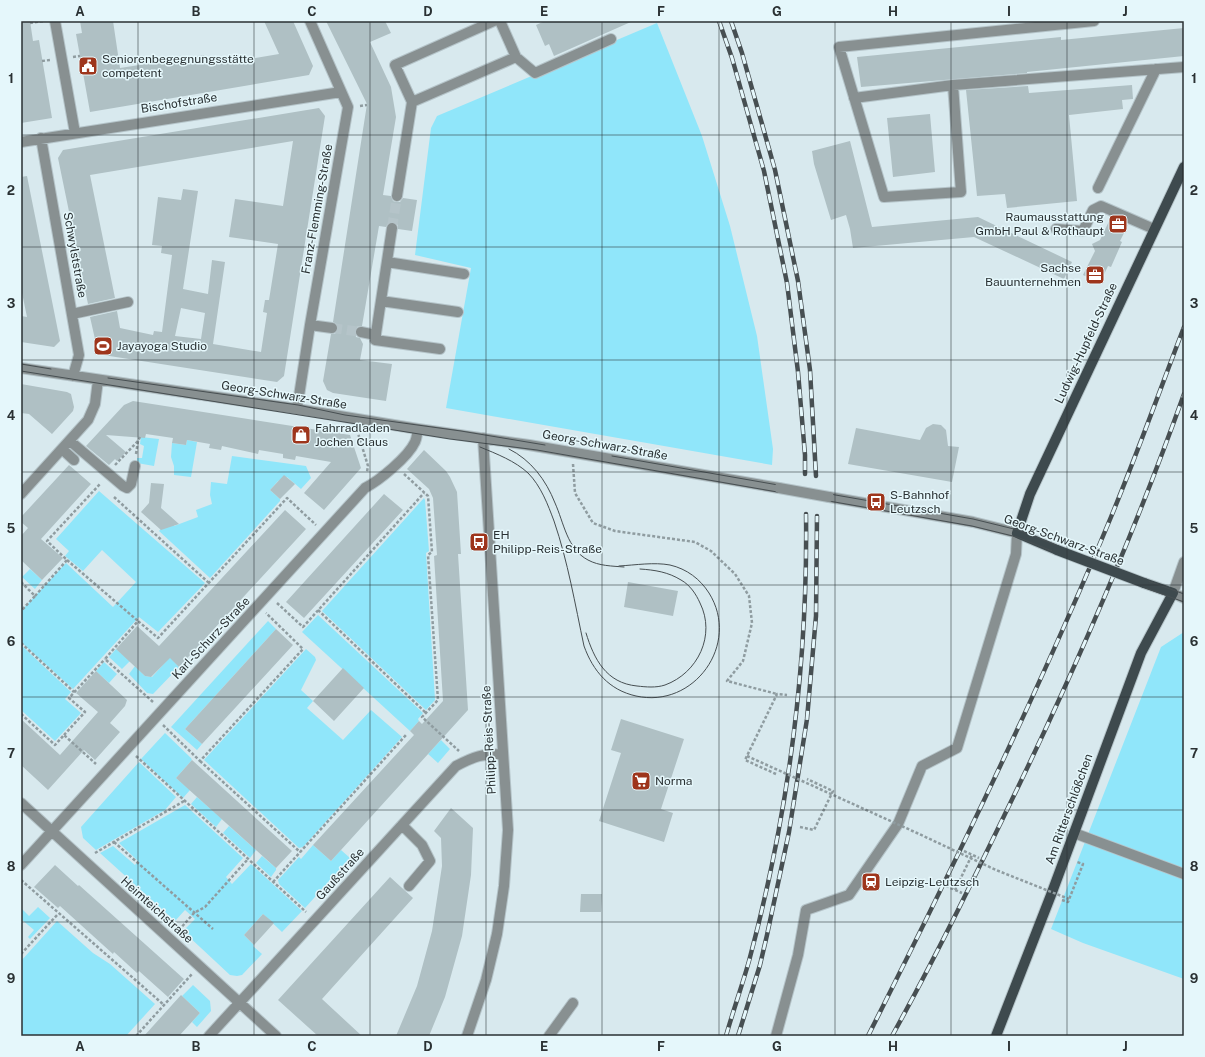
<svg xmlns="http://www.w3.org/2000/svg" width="1205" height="1057" font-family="'Public Sans',sans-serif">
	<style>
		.green { fill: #90e6fa }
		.building { fill: #afc0c4; fill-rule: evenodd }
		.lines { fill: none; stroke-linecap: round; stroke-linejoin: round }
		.minor-tunnel { stroke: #b5c4c9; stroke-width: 10; stroke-dasharray: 10 5; stroke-linecap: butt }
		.minor-casing { stroke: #b5c4c9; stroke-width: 12 }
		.major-casing { stroke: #b5c4c9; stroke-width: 12 }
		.path { stroke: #8f9ca0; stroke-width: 2.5; stroke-dasharray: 3 2; stroke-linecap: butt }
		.minor { stroke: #889091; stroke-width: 10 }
		.major { stroke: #3e4a4e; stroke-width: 10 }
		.tram { stroke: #474f52; stroke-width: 1 }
		.rail-casing { stroke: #474f52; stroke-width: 4.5 }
		.rail { stroke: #e5f7fb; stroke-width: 3; stroke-dasharray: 9; stroke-linecap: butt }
		.minor-bridge-casing { stroke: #b5c4c9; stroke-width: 12; stroke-linecap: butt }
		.major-bridge-casing { stroke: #b5c4c9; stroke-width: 12; stroke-linecap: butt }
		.path-bridge { stroke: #8f9ca0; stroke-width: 2.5; stroke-dasharray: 3 2; stroke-linecap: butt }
		.minor-bridge { stroke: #889091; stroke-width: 10 }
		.major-bridge { stroke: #3e4a4e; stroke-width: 10 }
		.grid { fill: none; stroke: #2a3133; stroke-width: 1; stroke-opacity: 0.55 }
		.labels { text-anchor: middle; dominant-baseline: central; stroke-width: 3; stroke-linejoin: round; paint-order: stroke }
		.poi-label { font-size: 12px; fill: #2a3133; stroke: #e5f7fb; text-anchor: start }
		.street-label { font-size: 12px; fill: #2a3133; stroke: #e5f7fb }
		.neatline { fill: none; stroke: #2a3133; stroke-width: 1.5 }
		.grid-label { font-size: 13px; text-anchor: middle; font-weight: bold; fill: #2a3133 }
	</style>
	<rect width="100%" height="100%" fill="#d8e9ee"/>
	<path class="green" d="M 657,23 L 702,136 L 730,226 L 757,336 L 773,449 L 772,465 L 446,408 L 471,268 L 415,255 L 431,128 L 437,116 Z
		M 141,437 L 159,439 L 154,466 L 137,463 L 137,458 L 142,458 L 144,446 L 140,444 Z
		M 187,440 L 197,442 L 191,477 L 174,475 L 174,466 L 171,457 L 172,443 L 186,445 Z
		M 232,456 L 306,466 L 311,478 L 301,489 L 287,477 L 278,481 L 270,490 L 280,499 L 280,501 L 210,578 L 159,531 L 171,517 L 174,526 L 198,517 L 196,510 L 212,504 L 210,495 L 211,482 L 227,484 Z
		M 99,491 L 205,583 L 158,632 L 139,617 L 73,689 L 21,642 L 21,611 L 66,563 L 113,607 L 136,582 L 102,550 L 83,571 L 65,556 L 69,551 L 56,539 Z
		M 424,498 L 425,500 L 429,551 L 426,553 L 435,700 L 426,710 L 322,611 Z
		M 30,569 L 42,580 L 35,589 L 22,577 Z
		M 318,615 L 423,713 L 418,719 L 419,721 L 410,731 L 302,632 Z
		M 268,621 L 276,629 L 185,729 L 202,744 L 197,750 L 171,727 Z
		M 1184,632 L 1184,979 L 1083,943 L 1051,929 L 1161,647 Z
		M 21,645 L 71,692 L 65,699 L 81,713 L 55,741 L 21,710 Z
		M 116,649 L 130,661 L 122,669 L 109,657 Z
		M 306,649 L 315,657 L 316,660 L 301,690 L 313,701 L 307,708 L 343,740 L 371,710 L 402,737 L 303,847 L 299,848 L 204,760 Z
		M 170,657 L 179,667 L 153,694 L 147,693 L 129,674 L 135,666 L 145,676 L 152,677 Z
		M 104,662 L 117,674 L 109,683 L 96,671 Z
		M 165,733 L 191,758 L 192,760 L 176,778 L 190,790 L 183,798 L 141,759 Z
		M 441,740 L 450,749 L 438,763 L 428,754 Z
		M 139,762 L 176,797 L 165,810 L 96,850 L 83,838 L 81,827 Z
		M 197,797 L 222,819 L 216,827 L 191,804 Z
		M 185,805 L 243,858 L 226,877 L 232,884 L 251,864 L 302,911 L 282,932 L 263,914 L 244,935 L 254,945 L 253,946 L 262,954 L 242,975 L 237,976 L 230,975 L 186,934 L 185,929 L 195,919 L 185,910 L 175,921 L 100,853 L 113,846 L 135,865 L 138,861 L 119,843 Z
		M 229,826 L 256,850 L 250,858 L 223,833 Z
		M 313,845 L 331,861 L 341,850 L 350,858 L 305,908 L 279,884 L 278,880 L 299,857 L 301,859 Z
		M 262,856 L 276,868 L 276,870 L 271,877 L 256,863 Z
		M 38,907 L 50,918 L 30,939 L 28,937 L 34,930 L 21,919 L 21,908 L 29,916 Z
		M 57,921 L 93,953 L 110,964 L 155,1004 L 126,1036 L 21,1036 L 21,961 Z
		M 193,985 L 210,1001 L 211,1011 L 197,1027 L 192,1022 L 200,1013 L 181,995 L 182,996 Z"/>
	<path class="building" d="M 21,21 L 30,21 L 33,41 L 39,40 L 52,118 L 21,123 Z
		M 80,21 L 113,21 L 120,68 L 204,55 L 205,60 L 224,57 L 225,63 L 279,54 L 264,21 L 293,21 L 313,66 L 309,75 L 90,112 L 76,34 L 82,33 Z
		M 326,21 L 385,21 L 391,33 L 370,42 L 391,87 L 396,117 L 383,195 L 391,196 L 393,201 L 396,202 L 400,202 L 403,198 L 417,200 L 412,231 L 398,229 L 398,225 L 393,222 L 389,222 L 386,227 L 379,226 L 362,326 L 356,327 L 355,331 L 356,337 L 360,338 L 363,344 L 360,360 L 392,364 L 386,401 L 333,393 L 327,390 L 323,381 L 331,334 L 335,334 L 338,329 L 338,325 L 333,322 L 367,104 Z
		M 545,21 L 633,21 L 554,56 L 549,44 L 545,46 L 536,25 Z
		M 1184,28 L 1184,56 L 1027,72 L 1027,73 L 861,87 L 857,57 L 1061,37 L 1061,40 Z
		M 1132,85 L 1133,99 L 1122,100 L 1123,109 L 1069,115 L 1077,201 L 1007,208 L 1005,194 L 977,196 L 966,90 L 1028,86 L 1029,93 Z
		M 319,108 L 325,116 L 284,376 L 277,382 L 103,355 L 97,348 L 90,317 L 117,311 L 120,328 L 153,335 L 154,331 L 162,332 L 172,255 L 161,253 L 162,246 L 152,245 L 158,197 L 181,200 L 183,189 L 198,191 L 183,289 L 208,294 L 212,260 L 225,262 L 213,344 L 261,352 L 267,313 L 263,312 L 265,300 L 269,300 L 278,244 L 229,237 L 235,199 L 283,206 L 293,141 L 90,175 L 115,298 L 88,304 L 58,158 L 63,150 ZM 181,308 L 205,313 L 201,339 L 175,336 Z
		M 930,114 L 935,172 L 893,177 L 887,118 Z
		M 850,141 L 872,227 L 978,217 L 1072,262 L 1064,279 L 974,237 L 853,248 L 850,229 L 846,215 L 831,220 L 814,164 L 812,151 Z
		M 27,176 L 60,341 L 54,347 L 21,342 L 21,316 L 27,317 L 21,288 L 21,177 Z
		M 1111,217 L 1128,225 L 1120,241 L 1122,242 L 1111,267 L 1108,266 L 1100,283 L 1083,275 L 1095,251 L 1092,244 L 1100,240 Z
		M 21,384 L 67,392 L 71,394 L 74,407 L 73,411 L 52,434 L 29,414 L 21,413 Z
		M 133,401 L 350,435 L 361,468 L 324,510 L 304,493 L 331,462 L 296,456 L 295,460 L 283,458 L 283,454 L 259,450 L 258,454 L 222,446 L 221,450 L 209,448 L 210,444 L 187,440 L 186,445 L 172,443 L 173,438 L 146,434 L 145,438 L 106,435 L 126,452 L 117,461 L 115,459 L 109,465 L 86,446 L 124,405 Z
		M 933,424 L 941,425 L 946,430 L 948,446 L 959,447 L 952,482 L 848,464 L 856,428 L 920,440 L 926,428 Z
		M 424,450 L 446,471 L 450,477 L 457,492 L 461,554 L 458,554 L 468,710 L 331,861 L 313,845 L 414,735 L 410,731 L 419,721 L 422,724 L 443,701 L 434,556 L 437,555 L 433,498 L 429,489 L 407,469 Z
		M 69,465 L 91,484 L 41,539 L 63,558 L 42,580 L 21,560 L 21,536 L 28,528 L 21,522 L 21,517 Z
		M 284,475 L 295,484 L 280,499 L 270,490 Z
		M 151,483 L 164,484 L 161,508 L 179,524 L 161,530 L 141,512 L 149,503 Z
		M 384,494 L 403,510 L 304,618 L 286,602 Z
		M 285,510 L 306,529 L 179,667 L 170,658 L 151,677 L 145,676 L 116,649 L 137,626 L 159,646 Z
		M 628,582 L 678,591 L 673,616 L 624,607 Z
		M 276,629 L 293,645 L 202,744 L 185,729 Z
		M 343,668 L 364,688 L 334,721 L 313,701 Z
		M 96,671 L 127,700 L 125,706 L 110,723 L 120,732 L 95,760 L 84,750 L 48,790 L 21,765 L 21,719 L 60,755 L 98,712 L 76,693 Z
		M 621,719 L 684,739 L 661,809 L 673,813 L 664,842 L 599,821 L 621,753 L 611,750 Z
		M 192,760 L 292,851 L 276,868 L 176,778 Z
		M 451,808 L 473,828 L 471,875 L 462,936 L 445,997 L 429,1036 L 396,1036 L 417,986 L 432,931 L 442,866 L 441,838 L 434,831 Z
		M 55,865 L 78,886 L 79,885 L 184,979 L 168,997 L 139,971 L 137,973 L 114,952 L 113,954 L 60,906 L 58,908 L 34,887 Z
		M 390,877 L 413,898 L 322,999 L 362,1036 L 318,1036 L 278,1000 Z
		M 581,894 L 602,894 L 601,912 L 580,912 Z
		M 263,914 L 274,923 L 254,945 L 244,935 Z
		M 181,995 L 200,1013 L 179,1036 L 144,1036 Z"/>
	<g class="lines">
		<path class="minor-tunnel" d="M 392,228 L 397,196
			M 332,328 L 361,332"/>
		<g class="minor-casing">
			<path id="minor" d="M 55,21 L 75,133
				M 500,21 L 516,57 L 535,73 L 611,39
				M 1094,21 L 839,47 L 884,197 L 961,192 L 953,85 L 1184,67
				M 854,98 L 953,85
				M 412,102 L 516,57
				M 41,138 L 79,355 L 73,376
				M 21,142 L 341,92
				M 1098,188 L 1156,69
				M 397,196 L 412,102 L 395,65 L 494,21
				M 392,228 L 375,340 L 440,349
				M 1056,229 L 1083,231 L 1093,210 L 1101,206 L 1154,229
				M 387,262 L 464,274
				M 381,301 L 458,312
				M 72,314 L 128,302
				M 310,325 L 332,328
				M 361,332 L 376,335
				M 21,368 L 297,409 L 418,429 L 529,445 L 779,488
				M 297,409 L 310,325 L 348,107 L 310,21
				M 70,441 L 123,486 L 127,488 L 131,484 L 135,466
				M 62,449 L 74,460
				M 21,494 L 88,420 L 95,404 L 98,380
				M 1184,562 L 1173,593 L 1184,598
				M 21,803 L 276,1036
				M 402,825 L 422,845 L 430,861 L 409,886
				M 1074,833 L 1184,874
				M 21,865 L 365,488 C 380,480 408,457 415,442 C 417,438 417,433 418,429
				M 209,1036 L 456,766 C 475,756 482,754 503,754
				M 467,1036 L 486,980 L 497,934 L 504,886 L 508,830 L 483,438
				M 549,1036 L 573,1003
				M 776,1036 L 798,955 L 806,910 L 849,895 L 898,824 L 922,766 L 957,748 L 1016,554 L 1017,533 L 973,522 L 829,497"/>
		</g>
		<g class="major-casing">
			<path id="major" d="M 1057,550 L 1017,533 L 1030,494 L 1184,167
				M 996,1036 L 1051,895 L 1141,653 L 1173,593 L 1144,583"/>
		</g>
		<path class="path" d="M 30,23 L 44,21
			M 73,57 L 80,56
			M 42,61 L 50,60
			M 360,106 L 367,105
			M 357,430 L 368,466 L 367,472
			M 136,454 L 138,441
			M 573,464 L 575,493 L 593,523 L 615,531 L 695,542 L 711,551 L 735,574 L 749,596 L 752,623 L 743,661 L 727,681 L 777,694
			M 115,465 L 138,441 L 140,437
			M 404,474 L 428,496 L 432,552 L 428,555 L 438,700 L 422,717 L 459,751
			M 114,497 L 209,583
			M 67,560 L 138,621
			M 21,582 L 35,596 L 21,611
			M 35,596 L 67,560 L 47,541 L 100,484
			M 277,603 L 303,627 L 424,493
			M 318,610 L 426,713
			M 21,643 L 74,692
			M 153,702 L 105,659 L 138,621 L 158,638 L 287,498 L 316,525
			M 21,714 L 55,745 L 64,735 L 96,764
			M 163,725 L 200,761 L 303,649 L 266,613
			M 64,735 L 85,712 L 69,698 L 105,659
			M 136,756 L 306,912
			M 200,761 L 300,852
			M 776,774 L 745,760 L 777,694 L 787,695
			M 800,827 L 814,830 L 833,791 L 807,779
			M 114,842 L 213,929
			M 964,851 L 979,858
			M 95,853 L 184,801
			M 21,880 L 164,1005
			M 273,882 L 406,735
			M 946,886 L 962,893
			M 955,890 L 972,855
			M 1062,900 L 1068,902 L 1083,864 L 1077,862
			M 179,930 L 194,913 L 205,907 L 248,859
			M 21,954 L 58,914
			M 136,1036 L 192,974"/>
		<use href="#minor" class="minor"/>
		<use href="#major" class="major"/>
		<path class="tram" d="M 21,364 L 51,369
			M 21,371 L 382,428 L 450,439 L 537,450 L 972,526 L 1017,537 L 1143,587 L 1184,602
			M 108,378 L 298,405 L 345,415 L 461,431 L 545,445
			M 480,447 C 497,454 515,461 528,473 C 541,486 548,505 554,521 C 568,562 575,604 584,646 C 593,671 609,690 636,696 C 694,709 741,644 709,593 C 700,579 687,569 670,565 C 654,562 636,565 619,566
			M 509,449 C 531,460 546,480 555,503 C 564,523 567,549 588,560 C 599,566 612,566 624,567
			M 612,456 L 973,519 L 1018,530 L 1145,580 L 1184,594
			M 586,633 C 594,659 606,683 637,686 C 646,687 656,688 665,685 C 698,673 716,635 700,603 C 696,594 690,585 681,580 C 668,572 655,570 640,569"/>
		<g class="rail-casing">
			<path id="rail" d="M 719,21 L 732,58 L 764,171 L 787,283 L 798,372 L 805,455 L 805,474
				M 731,21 L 742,53 L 775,170 L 798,281 L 810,370 L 816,476
				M 726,1036 C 733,1011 742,986 749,961 C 788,816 808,664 806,514
				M 738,1036 L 760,965 L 767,935 L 789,832 L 807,719 L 816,616 L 817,516
				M 868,1036 C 954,865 1038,693 1111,517 C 1137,454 1160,390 1184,327
				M 892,1036 C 938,953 979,868 1020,783 C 1081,656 1137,526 1184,394"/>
		</g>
		<use href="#rail" class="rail"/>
		<g class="minor-bridge-casing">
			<path id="minor-bridge" d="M 779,488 L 829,497"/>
		</g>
		<g class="major-bridge-casing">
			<path id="major-bridge" d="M 1057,550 L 1144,583"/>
		</g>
		<path class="path-bridge" d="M 747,756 L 917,833 L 996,870 L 1069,899"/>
		<use href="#minor-bridge" class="minor-bridge"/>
		<use href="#major-bridge" class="major-bridge"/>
	</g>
	<path class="grid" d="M 138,21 L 138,1036M 254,21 L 254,1036M 370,21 L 370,1036M 486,21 L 486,1036M 602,21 L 602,1036M 719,21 L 719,1036M 835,21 L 835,1036M 951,21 L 951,1036M 1067,21 L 1067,1036M 21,135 L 1184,135M 21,247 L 1184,247M 21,360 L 1184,360M 21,472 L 1184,472M 21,585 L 1184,585M 21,697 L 1184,697M 21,810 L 1184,810M 21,922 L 1184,922"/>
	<defs>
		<g id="civic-square" transform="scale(1)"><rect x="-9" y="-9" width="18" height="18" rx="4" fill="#9e351c" stroke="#e5f7fb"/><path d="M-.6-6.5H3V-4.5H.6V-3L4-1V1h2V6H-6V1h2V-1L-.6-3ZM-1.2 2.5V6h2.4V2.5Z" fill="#fff"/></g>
		<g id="office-square" transform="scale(1)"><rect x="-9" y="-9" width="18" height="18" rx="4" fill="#9e351c" stroke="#e5f7fb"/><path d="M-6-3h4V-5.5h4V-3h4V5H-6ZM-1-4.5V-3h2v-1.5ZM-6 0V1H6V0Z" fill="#fff"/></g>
		<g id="stadium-square" transform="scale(1)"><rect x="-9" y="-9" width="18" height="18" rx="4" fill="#9e351c" stroke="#e5f7fb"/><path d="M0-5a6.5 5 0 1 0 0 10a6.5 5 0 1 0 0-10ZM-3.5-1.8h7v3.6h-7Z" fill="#fff"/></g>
		<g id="shop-square" transform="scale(1)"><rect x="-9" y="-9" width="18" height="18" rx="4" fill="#9e351c" stroke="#e5f7fb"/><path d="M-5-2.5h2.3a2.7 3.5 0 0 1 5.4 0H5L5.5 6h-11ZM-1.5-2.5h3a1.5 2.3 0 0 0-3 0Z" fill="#fff"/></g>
		<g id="bus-square" transform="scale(1)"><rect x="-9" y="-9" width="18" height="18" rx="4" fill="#9e351c" stroke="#e5f7fb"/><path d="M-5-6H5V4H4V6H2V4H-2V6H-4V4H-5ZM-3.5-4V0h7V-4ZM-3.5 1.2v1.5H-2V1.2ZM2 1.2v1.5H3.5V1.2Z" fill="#fff"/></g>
		<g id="supermarket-square" transform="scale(1)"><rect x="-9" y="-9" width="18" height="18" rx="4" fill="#9e351c" stroke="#e5f7fb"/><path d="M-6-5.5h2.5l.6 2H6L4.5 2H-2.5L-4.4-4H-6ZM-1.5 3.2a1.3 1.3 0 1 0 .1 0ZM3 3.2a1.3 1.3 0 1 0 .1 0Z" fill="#fff"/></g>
		<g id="station-square" transform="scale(1)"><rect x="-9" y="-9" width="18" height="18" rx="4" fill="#9e351c" stroke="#e5f7fb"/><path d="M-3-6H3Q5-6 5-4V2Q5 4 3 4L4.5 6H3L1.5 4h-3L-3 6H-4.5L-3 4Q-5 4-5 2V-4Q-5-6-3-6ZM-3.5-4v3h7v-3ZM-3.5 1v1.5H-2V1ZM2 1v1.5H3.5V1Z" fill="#fff"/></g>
	</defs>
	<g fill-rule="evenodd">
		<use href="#civic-square" x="88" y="66"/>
		<use href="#office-square" x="1118" y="224"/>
		<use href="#office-square" x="1095" y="275"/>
		<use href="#stadium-square" x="103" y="346"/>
		<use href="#shop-square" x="301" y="435"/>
		<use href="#bus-square" x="876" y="502"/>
		<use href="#bus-square" x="479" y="542"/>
		<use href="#supermarket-square" x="641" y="781"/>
		<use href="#station-square" x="871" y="882"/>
	</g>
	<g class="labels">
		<g class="poi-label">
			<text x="102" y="59">Seniorenbegegnungsstätte<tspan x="102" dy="14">competent</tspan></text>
			<text x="1104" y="217" text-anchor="end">Raumausstattung<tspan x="1104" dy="14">GmbH Paul &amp; Rothaupt</tspan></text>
			<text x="1081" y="268" text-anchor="end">Sachse<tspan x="1081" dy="14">Bauunternehmen</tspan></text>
			<text x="117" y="346">Jayayoga Studio</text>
			<text x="315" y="428">Fahrradladen<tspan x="315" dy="14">Jochen Claus</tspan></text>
			<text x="890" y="495">S-Bahnhof<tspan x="890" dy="14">Leutzsch</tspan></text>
			<text x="493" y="535">EH<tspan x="493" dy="14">Philipp-Reis-Straße</tspan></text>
			<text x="655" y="781">Norma</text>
			<text x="885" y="882">Leipzig-Leutzsch</text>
		</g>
		<g class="street-label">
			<text transform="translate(179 103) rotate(-9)">Bischofstraße</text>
			<text transform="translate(317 209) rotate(-80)">Franz-Flemming-Straße</text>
			<text transform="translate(75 255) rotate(80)">Schwylststraße</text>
			<text transform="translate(1086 343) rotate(-65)">Ludwig-Hupfeld-Straße</text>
			<text transform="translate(284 395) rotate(9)">Georg-Schwarz-Straße</text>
			<text transform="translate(605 445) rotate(10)">Georg-Schwarz-Straße</text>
			<text transform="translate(1064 540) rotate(20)">Georg-Schwarz-Straße</text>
			<text transform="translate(211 638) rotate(-47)">Karl-Schurz-Straße</text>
			<text transform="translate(489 740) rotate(-93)">Philipp-Reis-Straße</text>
			<text transform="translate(1069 809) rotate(-70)">Am Ritterschlößchen</text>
			<text transform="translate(340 874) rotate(-48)">Gaußstraße</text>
			<text transform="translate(157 910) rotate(42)">Heimteichstraße</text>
		</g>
	</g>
	<rect width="1205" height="1057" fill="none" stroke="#e5f7fb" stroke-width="44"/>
	<rect x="22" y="22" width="1161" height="1013" class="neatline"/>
	<g class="grid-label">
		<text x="80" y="16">A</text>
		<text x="196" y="16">B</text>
		<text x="312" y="16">C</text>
		<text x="428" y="16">D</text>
		<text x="544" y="16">E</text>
		<text x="661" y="16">F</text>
		<text x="777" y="16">G</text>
		<text x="893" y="16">H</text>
		<text x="1009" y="16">I</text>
		<text x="1125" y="16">J</text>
		<text x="11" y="83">1</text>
		<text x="1194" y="83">1</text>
		<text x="11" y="195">2</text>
		<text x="1194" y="195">2</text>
		<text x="11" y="308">3</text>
		<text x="1194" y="308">3</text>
		<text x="11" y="420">4</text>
		<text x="1194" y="420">4</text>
		<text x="11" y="533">5</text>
		<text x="1194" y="533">5</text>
		<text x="11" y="646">6</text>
		<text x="1194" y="646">6</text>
		<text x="11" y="758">7</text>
		<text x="1194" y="758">7</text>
		<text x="11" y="871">8</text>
		<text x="1194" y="871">8</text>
		<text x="11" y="983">9</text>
		<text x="1194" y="983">9</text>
		<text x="80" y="1051">A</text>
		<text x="196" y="1051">B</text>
		<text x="312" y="1051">C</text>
		<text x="428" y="1051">D</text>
		<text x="544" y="1051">E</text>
		<text x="661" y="1051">F</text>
		<text x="777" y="1051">G</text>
		<text x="893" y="1051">H</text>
		<text x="1009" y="1051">I</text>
		<text x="1125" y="1051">J</text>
	</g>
</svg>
